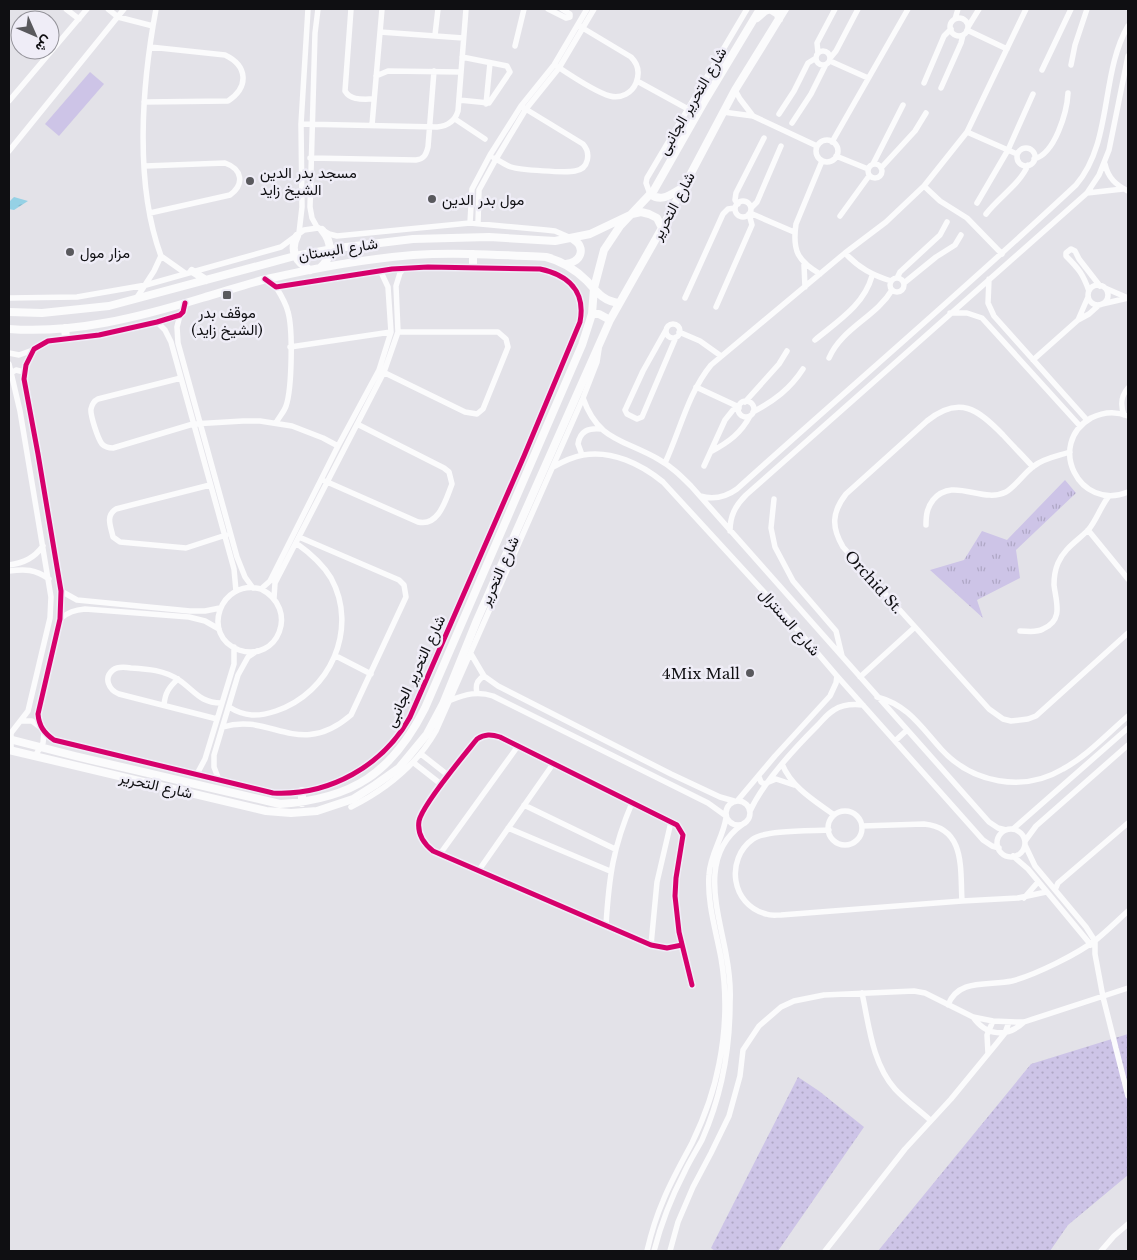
<svg xmlns="http://www.w3.org/2000/svg" width="1137" height="1260" font-family="'Libre Baskerville',Vazirmatn,serif">
	<style>
		.grass { fill: url(#grass-dots) }
		.park { fill: url(#park-tufts) }
		.garden { fill: #cdc4e7 }
		.water { fill: url(#water-ripples) }
		.lines { fill: none; stroke-linecap: round; stroke-linejoin: round }
		.street { stroke: #fbfbfc; stroke-width: 5.5 }
		.secondary { stroke: #fbfbfc; stroke-width: 8 }
		.cycleway-casing { stroke: #efedf7; stroke-width: 8 }
		.cycleway { stroke: #d6006c; stroke-width: 5 }
		.poi-dot { fill: #59595d; stroke: #efedf7; stroke-width: 2 }
		.labels { text-anchor: middle; dominant-baseline: central; stroke-width: 5; stroke-linejoin: round; paint-order: stroke }
		.street-label { font-size: 15px; fill: #0f0f12; stroke: #efedf7 }
		.poi-label { font-size: 15px; fill: #0f0f12; stroke: #efedf7; text-anchor: start }
	</style>
	<defs>
		<pattern id="grass-dots" width="8" height="8" patternUnits="userSpaceOnUse" patternTransform="scale(1.25)"><rect width="8" height="8" fill="#cdc4e7"/><path d="M2 2h.1M6 6h.1" fill="none" stroke="#afa7c5" stroke-width="1.8" stroke-linecap="round"/></pattern>
		<pattern id="park-tufts" width="24" height="20" patternUnits="userSpaceOnUse" patternTransform="scale(1.25)"><rect width="24" height="20" fill="#cdc4e7"/><path d="M3 7l-1-3M5 7V3M7 7l1-3M15 17l-1-3M17 17v-4M19 17l1-3" fill="none" stroke="#afa7c5"/></pattern>
		<pattern id="water-ripples" width="26" height="14" patternUnits="userSpaceOnUse" patternTransform="scale(1.25)"><rect width="26" height="14" fill="#95d1e5"/><path d="M2 4q2-2 4 0t4 0M15 11q2-2 4 0t4 0" fill="none" stroke="#7fb2c3"/></pattern>
	</defs>
	<rect width="100%" height="100%" fill="#e3e2e8"/>
	<path class="grass" d="M 1128,1034 L 1128,1175 L 1068,1225 L 1050,1251 L 878,1251 L 1031,1064 Z
		M 798,1077 L 819,1091 L 864,1127 L 778,1251 L 715,1251 L 711,1248 Z"/>
	<path class="park" d="M 1065,480 L 1076,493 L 1016,550 L 1020,578 L 977,600 L 983,618 L 930,570 L 964,560 L 982,531 L 1007,540 Z"/>
	<path class="garden" d="M 90,72 L 104,84 L 59,136 L 45,124 Z"/>
	<path class="water" d="M 14,197 L 28,201 L 14,210 L 9,209 L 9,202 Z"/>
	<g class="lines">
		<path class="street" d="M 66,9 L 79,19
			M 108,9 L 118,17 L 153,26
			M 156,9 C 142,84 134,183 161,256 L 185,273
			M 318,9 L 315,33 L 310,207 L 312,218 L 317,227 L 329,234 L 337,236 L 470,223 L 546,230 L 555,231 L 571,238
			M 351,9 L 345,91 C 351,101 363,99 374,99
			M 548,9 L 566,18 L 570,17 L 570,14 L 562,9
			M950 27a9 9 0 1 1 18 0a9 9 0 1 1-18 0Z
			M 955,19 L 958,9
			M 968,27 L 979,9
			M 967,30 L 1007,49
			M 380,32 L 463,38
			M 435,35 L 438,9
			M 515,46 L 524,9
			M816 58a7 7 0 1 1 14 0a7 7 0 1 1-14 0Z
			M 818,53 L 817,43 L 835,9
			M 831,57 L 836,51 L 858,9
			M 830,61 L 868,78
			M 1071,65 L 1075,45 L 1087,9
			M 558,67 C 570,75 598,93 610,96 C 621,99 632,93 636,83 C 640,73 638,64 631,57 L 581,27
			M 1042,70 L 1071,9
			M 376,76 L 388,71 L 461,72
			M 637,81 L 688,109
			M 924,83 L 944,36 L 951,29
			M 941,88 L 961,43 L 963,35
			M 735,90 L 740,99 L 753,116
			M 459,100 L 489,103 L 510,72 L 507,66 L 462,57
			M 9,101 L 87,9
			M 144,102 L 228,101 C 249,87 248,66 225,55 L 150,47
			M 486,104 L 490,63
			M 723,112 L 753,116 L 817,146
			M 779,114 L 794,91 L 808,63 L 816,58
			M 455,119 L 485,139
			M 792,123 L 811,94 L 825,66
			M 301,124 L 437,127 C 448,126 455,121 458,111 L 466,9
			M 372,125 L 382,9
			M 967,132 L 1017,154
			M816 151a11 11 0 1 1 22 0a11 11 0 1 1-22 0Z
			M 832,142 L 908,9
			M1017 157a9 9 0 1 1 18 0a9 9 0 1 1-18 0Z
			M 9,151 L 124,9
			M 836,156 L 868,169
			M 310,158 L 416,160 C 424,159 426,155 428,147 L 434,71
			M 494,158 C 500,161 505,165 511,167 C 520,170 566,173 575,171 C 589,169 591,153 583,144 L 524,108
			M 1034,159 C 1055,154 1067,112 1068,93
			M868 171a7 7 0 1 1 14 0a7 7 0 1 1-14 0Z
			M 873,164 L 903,105
			M 1105,164 C 1108,178 1116,185 1128,191
			M 145,166 L 225,163 C 242,169 245,184 230,195 L 150,213
			M 881,168 L 915,131 L 926,113
			M 924,186 L 940,201 L 967,218 L 1002,254
			M 1087,193 L 1123,189
			M 650,194 L 646,183 L 647,178 L 747,9
			M735 209a8 8 0 1 1 16 0a8 8 0 1 1-16 0Z
			M 977,203 L 1008,150 L 1033,94
			M 738,204 L 735,200 L 736,193 L 764,138
			M 751,208 L 757,202 L 781,146
			M 750,213 L 794,232
			M 986,214 C 999,197 1020,184 1028,165
			M 840,216 L 869,176
			M 470,223 L 472,189 L 490,155 L 521,106 L 554,65 L 587,9
			M 478,223 L 479,190 L 496,159 L 526,109 L 559,68 L 594,9
			M 299,233 L 302,207 L 301,124 L 308,9
			M 845,253 C 859,268 872,275 891,281
			M 804,265 L 805,287
			M 820,274 C 798,261 792,251 796,224 L 822,161
			M890 285a7 7 0 1 1 14 0a7 7 0 1 1-14 0Z
			M 897,278 L 900,272 L 940,235 L 947,222
			M 989,279 L 988,303 L 994,316 L 1087,420
			M 904,283 L 936,257 L 955,245 L 961,235
			M1088 295a10 10 0 1 1 20 0a10 10 0 1 1-20 0Z
			M 276,287 C 281,295 286,303 288,312 C 293,329 292,389 286,406 C 284,412 279,417 276,423
			M 1105,288 L 1128,298
			M 1089,291 C 1083,274 1079,269 1066,256 L 1066,253 L 1071,249 L 1075,251 L 1079,259 L 1100,286
			M 9,298 L 77,297 L 146,285 L 281,247 L 304,230 L 318,228
			M 685,298 L 723,214 L 728,209 L 735,208
			M 136,299 L 154,271 L 161,256
			M 185,303 L 183,312 L 180,315 L 157,322 L 99,335 L 48,341 L 34,349 L 26,365 L 24,379 L 38,454 L 61,591 L 60,619 L 38,714 C 39,726 44,733 54,740 L 273,793 C 329,796 383,766 410,717 L 524,456 L 580,322 C 586,291 568,275 540,269 L 428,267 L 392,269 L 276,287 L 265,279
			M 1102,304 L 1128,298
			M 716,307 L 752,225 L 749,214
			M 950,313 L 967,313 L 982,318 L 1080,426
			M 180,315 L 177,327 L 178,343 L 237,557 L 245,577 L 253,588
			M 1078,320 L 1088,297
			M 157,322 L 165,330 L 171,342 L 234,569 L 236,591
			M666 331a7 7 0 1 1 14 0a7 7 0 1 1-14 0Z
			M 666,330 L 643,371 L 626,408 L 625,410 L 627,414 L 637,419 L 642,417 L 676,337
			M 679,332 L 700,341 L 721,356
			M 815,340 C 838,321 864,305 872,276
			M 290,347 L 391,332
			M 9,353 L 19,355 L 33,350
			M 829,358 C 842,328 876,317 892,290
			M 1033,360 L 1078,320 L 1089,314 L 1099,305
			M 9,364 L 20,411 L 51,597 L 50,618 L 28,711 L 11,733 L 11,750
			M 381,371 L 465,412 L 477,414 L 483,409 L 508,347 L 506,339 L 498,332 L 398,332
			M 11,373 L 16,370 L 24,372
			M 181,378 L 98,399 C 94,401 92,404 91,409 C 90,415 98,439 102,444 C 105,447 109,448 113,448 L 193,424 L 243,421 L 260,421 L 292,426 L 323,438 L 338,446
			M 696,387 L 739,407
			M 583,398 C 598,441 623,439 658,459 C 671,466 681,476 691,486 L 989,822 L 998,828 L 1006,830
			M738 409a8 8 0 1 1 16 0a8 8 0 1 1-16 0Z
			M 745,402 L 779,364 L 787,351
			M 753,412 C 774,401 790,389 803,369
			M 1124,415 C 1120,404 1121,396 1128,388
			M 1128,416 C 1116,411 1103,412 1091,418 C 1046,444 1079,512 1128,492
			M 712,451 C 729,442 741,433 750,416
			M 582,455 L 578,444 C 580,431 588,428 601,429
			M 665,463 C 680,431 688,393 711,365 L 845,253 L 886,222 L 924,186 L 967,132 L 1026,9
			M 704,466 L 725,420 L 733,410 L 739,408
			M 553,467 C 562,462 572,457 583,455 C 612,450 641,464 663,482 L 785,615 L 837,676 L 983,840 L 992,846 L 999,848
			M 1033,467 C 1023,456 1013,446 1003,435 C 978,409 959,395 927,421 L 846,494 C 832,512 831,527 843,547 L 989,709 L 1003,719 L 1011,721 L 1028,719 L 1036,716 L 1128,633
			M 325,481 L 418,522 C 439,527 446,499 452,484 L 449,472 L 444,468 L 357,424
			M 210,485 L 116,509 C 105,516 111,527 113,537 L 120,542 L 186,548 L 226,535
			M 700,496 C 714,500 726,497 737,489 C 850,387 965,289 1076,185 C 1113,142 1100,74 1128,26
			M 774,499 L 771,528 L 775,547 L 793,581 L 836,631 L 842,656
			M 926,525 C 926,515 927,508 933,500 C 953,476 982,504 1006,492 C 1017,485 1024,473 1034,466 C 1044,458 1058,456 1070,452
			M 1088,530 L 1128,579
			M 730,531 C 730,516 735,506 746,495 L 1087,193 L 1099,175 L 1109,150 L 1128,56
			M 9,565 C 24,563 34,558 43,546
			M 9,571 C 25,569 35,569 49,579
			M 261,589 C 300,609 278,663 239,650 C 200,636 220,578 261,589 L 270,581 L 338,446 L 379,370 L 391,332 L 388,287 L 380,270
			M 61,591 L 77,600 L 190,611 L 205,611 L 220,608
			M 274,598 L 275,583 L 384,372 L 398,332 L 396,286 L 400,273 L 404,268
			M 60,619 C 68,612 75,610 85,609 L 189,617 L 205,621 L 219,629
			M 1020,631 C 1028,631 1036,633 1043,629 C 1064,620 1056,602 1054,585 C 1054,578 1055,570 1058,563 C 1065,547 1079,540 1089,529 C 1097,519 1101,506 1109,496
			M 471,654 L 484,676 L 498,686 L 671,774 L 720,797 L 734,801
			M 336,656 L 371,674
			M 860,677 L 915,627
			M 477,693 C 475,685 477,680 484,676
			M 877,697 C 908,705 921,727 941,749 C 972,783 1023,793 1063,769 C 1087,756 1107,734 1128,716
			M 451,700 C 466,694 478,691 493,696 L 708,803 L 726,816
			M 164,705 C 165,693 169,687 178,679
			M 229,707 C 245,717 258,717 276,711 C 330,693 359,629 331,578 C 322,563 310,553 296,543
			M 217,719 L 119,694 C 109,690 103,678 113,670 C 118,666 125,667 131,668 C 148,669 164,670 179,680 C 195,691 200,703 221,703
			M 22,721 L 32,721 L 40,727
			M 223,727 C 271,712 299,760 351,715 L 406,597 L 404,585 L 399,580 L 299,537
			M 895,741 L 907,730
			M 421,754 L 449,776
			M 35,756 L 43,743 L 44,732
			M 414,763 L 442,785
			M 782,764 C 792,788 815,801 834,815
			M 197,774 L 205,759 L 234,664 L 234,647
			M 759,777 L 761,782 L 764,784 L 776,779 L 794,785
			M 219,780 L 214,767 L 214,755 L 238,675 L 248,657 L 257,651
			M 738,800 L 775,756 L 830,696 L 836,683 L 837,676
			M726 813a12 12 0 1 1 24 0a12 12 0 1 1-24 0Z
			M 524,805 L 615,849
			M 351,807 C 387,789 416,766 436,731 L 583,398 L 597,362 L 599,349
			M 750,811 C 763,783 795,748 817,726 C 822,721 827,714 834,710 C 843,704 853,704 863,705
			M828 828a17 17 0 1 1 34 0a17 17 0 1 1-34 0Z
			M 862,826 L 924,824 C 966,828 960,869 962,901
			M 508,828 L 610,871
			M 1013,829 L 1128,728
			M997 843a14 14 0 1 1 28 0a14 14 0 1 1-28 0Z
			M 829,830 C 812,831 765,830 753,839 C 725,859 731,905 766,914 C 771,916 776,915 781,915 L 962,901 L 1018,898 L 1046,892
			M 1025,841 L 1036,826 L 1128,745
			M 1025,845 L 1035,866 L 1086,927 L 1095,941 L 1095,954 L 1103,997 L 1128,1096
			M 440,854 L 518,746
			M 1013,856 L 1028,869 L 1091,945
			M 479,870 L 553,764
			M 1055,890 L 1058,883 L 1128,823
			M 1024,898 L 1038,882
			M 606,925 C 609,877 613,847 632,803
			M 651,945 L 657,882 L 671,822
			M 682,945 L 667,948 L 651,945 L 433,851 C 423,843 417,834 419,821 C 422,805 465,754 477,739 C 485,734 491,734 500,737 L 677,825 L 683,835 L 676,878 L 675,896 L 679,932 L 692,985
			M 862,993 C 869,1025 872,1063 895,1089 C 905,1100 919,1110 930,1120
			M 948,1005 C 958,978 989,986 1012,981 C 1035,975 1078,954 1097,939 C 1108,930 1118,920 1128,911
			M 973,1017 C 986,1036 1007,1038 1024,1022
			M 988,1053 L 987,1035 L 993,1021
			M 647,1251 C 651,1234 656,1217 663,1201 C 671,1181 682,1162 692,1143 C 704,1118 714,1091 719,1064 C 726,1029 727,993 721,958 C 716,931 707,903 709,875 C 710,854 723,838 726,818
			M 654,1251 C 661,1224 671,1198 684,1173 C 689,1162 696,1151 702,1140 C 721,1097 730,1050 730,1003 C 731,987 729,970 726,954 C 718,910 698,855 743,824
			M 670,1251 L 678,1222 L 693,1187 L 711,1153 L 729,1116 L 740,1076 L 743,1050 L 759,1026 L 781,1007 L 794,1001 L 824,995 L 914,991 L 925,993 L 973,1017 L 993,1021 L 1016,1022 L 1024,1022 L 1128,988
			M 825,1251 L 905,1149 L 951,1099 L 997,1043 L 1005,1033 L 1009,1022
			M 1101,1251 L 1114,1236 L 1128,1224"/>
		<path class="secondary" d="M 757,18 L 765,11 L 770,9 L 778,14 L 779,19
			M 650,194 C 662,203 671,194 682,188
			M 297,236 C 289,251 296,262 310,270
			M 566,264 C 582,262 586,247 573,239
			M 321,267 C 333,256 332,242 322,230
			M 473,267 L 473,254
			M 192,271 L 206,280
			M 9,312 L 42,313 L 109,306 L 295,256 L 338,248 L 413,239 L 489,237 L 555,241 L 590,234 L 632,214 L 641,212 L 649,214 L 657,218 L 662,228
			M 592,314 L 599,314 L 610,320
			M 65,328 L 66,338
			M 9,329 C 74,334 140,317 202,298 C 224,292 245,284 267,279 C 315,268 364,259 413,255 C 457,252 501,255 546,257 C 562,261 575,269 587,281 C 597,292 603,301 619,303
			M 9,739 L 75,756 L 280,804 C 353,799 392,773 425,708 L 582,345 L 592,314 L 594,288 L 604,250 L 620,226 L 654,190 L 704,102 L 760,9
			M 9,750 L 266,811 L 291,813 L 317,811 L 353,799 L 375,785 L 399,768 L 427,734 L 443,704 L 477,620 L 610,320 L 662,228 L 735,90 L 785,9
			M 302,791 L 302,803"/>
		<g class="cycleway-casing">
			<path id="cycleway" d="M 185,303 L 183,312 L 180,315 L 157,322 L 99,335 L 48,341 L 34,349 L 26,365 L 24,379 L 38,454 L 61,591 L 60,619 L 38,714 C 39,726 44,733 54,740 L 273,793 C 329,796 383,766 410,717 L 524,456 L 580,322 C 586,291 568,275 540,269 L 428,267 L 392,269 L 276,287 L 265,279
				M 682,945 L 667,948 L 651,945 L 433,851 C 423,843 417,834 419,821 C 422,805 465,754 477,739 C 485,734 491,734 500,737 L 677,825 L 683,835 L 676,878 L 675,896 L 679,932 L 692,985"/>
		</g>
		<use href="#cycleway" class="cycleway"/>
	</g>
	<g class="poi-dot">
		<circle cx="250" cy="181" r="5"/>
		<circle cx="432" cy="199" r="5"/>
		<circle cx="70" cy="252" r="5"/>
		<rect x="222" y="290" width="10" height="10" rx="2.5"/>
		<circle cx="750" cy="673" r="5"/>
	</g>
	<g class="labels">
		<g class="street-label">
			<text transform="translate(692 101) rotate(-60)">شارع التحرير الجانبى</text>
			<text transform="translate(673 206) rotate(-62)">شارع التحرير</text>
			<text transform="translate(338 249) rotate(-9)">شارع البستان</text>
			<text transform="translate(499 571) rotate(-66)">شارع التحرير</text>
			<text transform="translate(874 582) rotate(48)">Orchid St.</text>
			<text transform="translate(790 622) rotate(49)">شارع السنترال</text>
			<text transform="translate(415 671) rotate(-65)">شارع التحرير الجانبى</text>
			<text transform="translate(156 785) rotate(13)">شارع التحرير</text>
		</g>
		<g class="poi-label">
			<text x="260" y="172">مسجد بدر الدين<tspan x="260" dy="17">الشيخ زايد</tspan></text>
			<text x="442" y="199">مول بدر الدين</text>
			<text x="80" y="252">مزار مول</text>
			<text x="227" y="312" text-anchor="middle">موقف بدر<tspan x="227" dy="17">(الشيخ زايد)</tspan></text>
			<text x="740" y="673" text-anchor="end">4Mix Mall</text>
		</g>
	</g>
	<rect width="1137" height="1260" fill="none" stroke="#0f0f12" stroke-width="20"/>
	<g transform="translate(35 35) rotate(135)"><circle r="24" fill="#efedf7" stroke="#95949b"/>
	<path d="M0-4L9 19L0 12L-9 19Z" fill="#59595d"/>
	<text y="-8" font-size="14" font-weight="bold" text-anchor="middle" fill="#0f0f12">ش</text>
	</g>
</svg>
